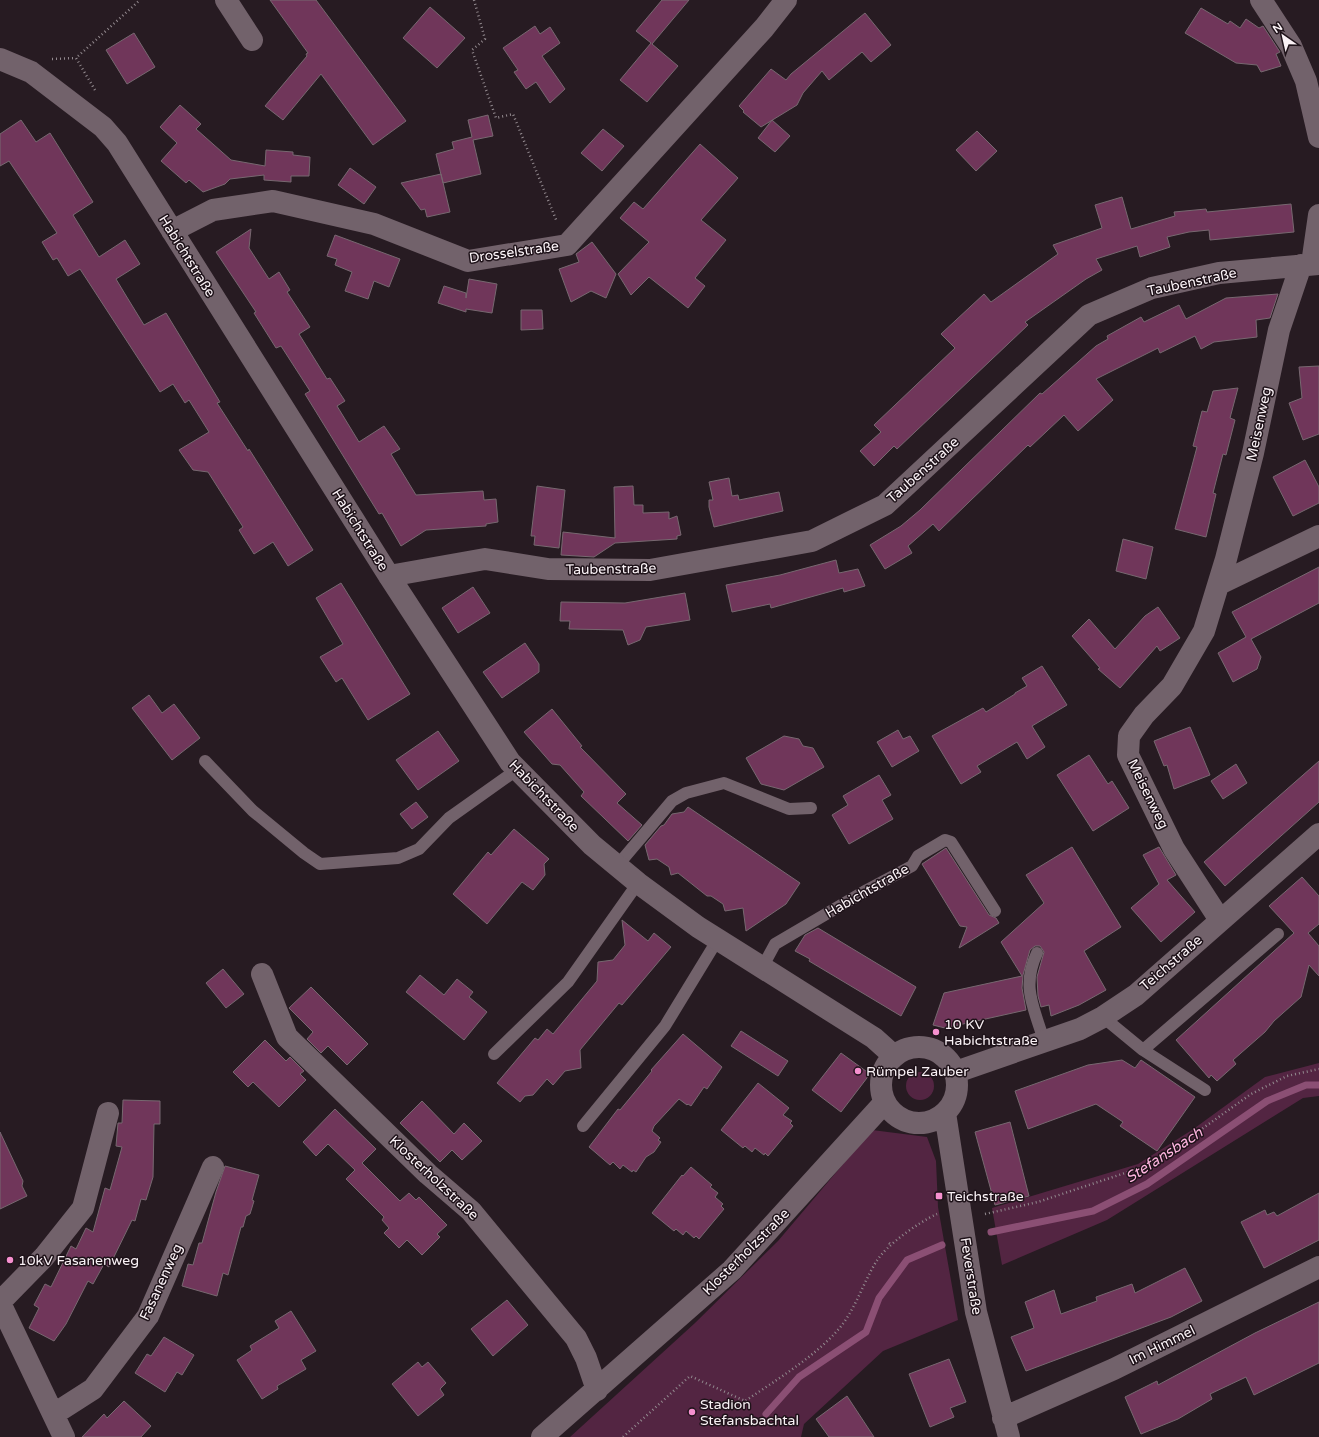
<svg xmlns="http://www.w3.org/2000/svg" width="1319" height="1437" font-family="'Varela Round',sans-serif">
	<style>
		.green { fill: #532542 }
		.lines { fill: none; stroke-linecap: round; stroke-linejoin: round }
		.stream { stroke: #8b4f74; stroke-width: 7 }
		.building { fill: #70365a; stroke: #776870 }
		.path { stroke: #938a8f; stroke-width: 2.5; stroke-dasharray: 1 3; stroke-linecap: butt }
		.lane { stroke: #72626b; stroke-width: 12 }
		.street { stroke: #72626b; stroke-width: 22 }
		.poi-dot { fill: #f690cf; stroke: #1e1219; stroke-width: 1.5 }
		.labels { text-anchor: middle; dominant-baseline: central; stroke-width: 3; stroke-linejoin: round; paint-order: stroke }
		.street-label { font-size: 14px; fill: #faf2f6; stroke: #1e1219 }
		.poi-label { font-size: 14px; fill: #faf2f6; stroke: #1e1219; text-anchor: start }
		.water-label { font-size: 15px; font-style: italic; fill: #fdb4de; stroke: #1e1219 }
	</style>
	<rect width="100%" height="100%" fill="#271b22"/>
	<path class="green" d="M 1319,1063 L 1319,1096 L 1303,1098 L 1107,1220 L 1002,1265 L 992,1208 L 1138,1164 L 1192,1130 L 1265,1077 Z
		M906 1086a14 14 0 1 1 28 0a14 14 0 1 1-28 0Z
		M 872,1130 L 927,1137 L 936,1161 L 938,1207 L 958,1320 L 883,1351 L 804,1424 L 801,1437 L 570,1437 L 695,1323 L 778,1241 Z"/>
	<g class="lines">
		<path class="stream" d="M 991,1232 L 1093,1211 L 1147,1184 L 1267,1101 L 1306,1085 L 1319,1085
			M 766,1414 L 799,1377 L 866,1332 L 879,1298 L 907,1260 L 942,1245"/>
	</g>
	<path class="building" d="M 270,0 L 316,0 L 406,121 L 373,145 L 321,74 L 283,120 L 265,106 L 307,56 L 306,54 L 308,53 Z
		M 662,0 L 689,0 L 652,44 L 678,66 L 647,102 L 620,80 L 651,43 L 636,31 Z
		M 430,7 L 465,38 L 437,68 L 403,38 Z
		M 1201,8 L 1228,24 L 1230,21 L 1240,28 L 1246,19 L 1259,28 L 1263,26 L 1280,52 L 1276,54 L 1281,66 L 1261,72 L 1257,65 L 1236,63 L 1185,33 Z
		M 865,13 L 891,45 L 871,62 L 862,52 L 829,80 L 822,71 L 803,93 L 797,105 L 761,127 L 743,112 L 744,111 L 739,106 L 771,69 L 786,80 L 791,74 Z
		M 535,26 L 540,34 L 550,27 L 560,43 L 542,56 L 565,89 L 550,103 L 536,82 L 526,89 L 514,72 L 518,70 L 503,48 Z
		M 134,33 L 155,67 L 127,84 L 106,50 Z
		M 180,105 L 201,124 L 196,129 L 231,160 L 265,166 L 266,150 L 293,152 L 293,155 L 310,157 L 309,176 L 291,176 L 291,182 L 264,180 L 264,175 L 230,179 L 225,184 L 203,192 L 189,180 L 186,183 L 161,161 L 177,143 L 160,127 Z
		M 488,115 L 493,136 L 473,140 L 481,174 L 443,183 L 436,154 L 454,149 L 452,142 L 472,137 L 468,120 Z
		M 21,120 L 36,142 L 50,133 L 93,202 L 73,215 L 99,257 L 125,240 L 140,264 L 116,279 L 125,294 L 144,325 L 166,313 L 220,402 L 217,403 L 248,451 L 249,449 L 313,550 L 288,566 L 273,542 L 254,554 L 239,530 L 243,527 L 208,472 L 193,470 L 179,450 L 209,432 L 189,400 L 185,403 L 173,384 L 160,392 L 80,269 L 68,276 L 57,258 L 53,260 L 42,242 L 57,233 L 9,161 L 0,166 L 0,134 Z
		M 772,120 L 790,136 L 775,152 L 758,138 Z
		M 603,129 L 624,146 L 602,171 L 581,153 Z
		M 977,131 L 997,151 L 976,171 L 956,150 Z
		M 700,144 L 738,178 L 701,220 L 726,240 L 695,278 L 705,286 L 688,308 L 649,277 L 631,295 L 618,274 L 649,242 L 620,218 L 634,202 L 643,209 Z
		M 350,168 L 376,187 L 364,204 L 338,185 Z
		M 441,174 L 450,212 L 427,217 L 425,209 L 421,210 L 401,183 Z
		M 1122,197 L 1131,229 L 1175,216 L 1174,212 L 1206,209 L 1207,212 L 1291,204 L 1294,232 L 1210,240 L 1209,230 L 1189,232 L 1167,237 L 1170,247 L 1140,257 L 1137,246 L 1096,259 L 1102,270 L 1086,279 L 1025,322 L 1028,325 L 897,449 L 894,446 L 874,466 L 860,451 L 881,432 L 874,425 L 955,348 L 941,334 L 984,294 L 991,302 L 1058,254 L 1053,245 L 1102,228 L 1095,205 Z
		M 251,229 L 249,248 L 269,279 L 279,272 L 290,290 L 287,292 L 310,327 L 299,334 L 327,379 L 330,378 L 345,401 L 337,406 L 359,442 L 384,426 L 400,449 L 391,454 L 416,495 L 483,491 L 484,500 L 496,499 L 498,522 L 486,524 L 486,526 L 426,530 L 401,546 L 382,513 L 379,514 L 305,394 L 310,391 L 281,346 L 276,348 L 254,313 L 256,312 L 216,252 Z
		M 335,235 L 400,259 L 389,287 L 374,281 L 368,299 L 345,291 L 352,272 L 335,265 L 337,259 L 327,256 Z
		M 592,242 L 616,274 L 606,298 L 591,291 L 571,302 L 559,269 L 579,262 L 576,254 Z
		M 469,279 L 497,284 L 492,313 L 466,309 L 466,312 L 438,303 L 444,286 L 466,293 L 466,298 Z
		M 1278,294 L 1270,318 L 1256,320 L 1257,337 L 1214,342 L 1201,349 L 1195,336 L 1160,353 L 1158,348 L 1096,379 L 1113,400 L 1078,431 L 1064,415 L 1030,447 L 1028,445 L 939,531 L 933,524 L 908,546 L 912,553 L 885,569 L 870,545 L 901,526 L 920,510 L 1040,393 L 1042,394 L 1096,346 L 1108,339 L 1107,336 L 1141,317 L 1144,322 L 1179,305 L 1186,319 L 1226,298 Z
		M 521,310 L 542,310 L 543,329 L 521,330 Z
		M 1319,366 L 1319,434 L 1303,440 L 1289,403 L 1302,398 L 1299,367 Z
		M 1238,388 L 1230,418 L 1235,420 L 1226,455 L 1223,454 L 1213,493 L 1216,494 L 1206,537 L 1175,529 L 1197,447 L 1193,446 L 1202,411 L 1207,412 L 1213,391 Z
		M 1305,460 L 1319,487 L 1319,503 L 1293,516 L 1273,477 Z
		M 729,478 L 732,496 L 738,495 L 739,500 L 779,492 L 783,511 L 714,527 L 709,507 L 709,500 L 713,500 L 709,482 Z
		M 537,486 L 565,490 L 559,548 L 534,545 L 535,536 L 531,536 Z
		M 633,486 L 634,505 L 643,505 L 643,513 L 669,512 L 669,519 L 677,516 L 681,535 L 677,536 L 677,539 L 615,543 L 594,557 L 561,555 L 563,532 L 615,538 L 614,487 Z
		M 1123,539 L 1153,547 L 1146,579 L 1116,571 Z
		M 836,560 L 839,573 L 858,569 L 865,586 L 844,592 L 843,588 L 771,608 L 770,604 L 732,612 L 726,585 L 780,575 Z
		M 1319,567 L 1319,603 L 1251,639 L 1261,657 L 1257,669 L 1233,682 L 1218,653 L 1246,637 L 1232,612 Z
		M 341,583 L 410,694 L 368,720 L 342,678 L 336,682 L 320,657 L 343,644 L 316,598 Z
		M 473,587 L 490,613 L 458,633 L 442,608 Z
		M 685,593 L 690,620 L 646,627 L 640,640 L 628,645 L 623,630 L 569,629 L 570,621 L 560,621 L 561,602 L 625,603 Z
		M 1158,607 L 1180,638 L 1160,651 L 1157,646 L 1120,688 L 1098,669 L 1100,668 L 1072,636 L 1089,619 L 1115,649 L 1145,616 Z
		M 525,643 L 539,664 L 539,672 L 502,698 L 483,672 Z
		M 1042,666 L 1067,705 L 1032,726 L 1045,747 L 1027,759 L 1017,742 L 977,766 L 981,772 L 961,784 L 932,736 L 983,708 L 986,712 L 1015,694 L 1015,693 L 1027,686 L 1022,678 Z
		M 149,695 L 162,713 L 174,704 L 200,738 L 172,760 L 132,708 Z
		M 552,709 L 582,746 L 580,747 L 626,794 L 617,803 L 642,825 L 628,841 L 581,796 L 584,792 L 560,765 L 552,764 L 524,732 Z
		M 1190,727 L 1210,775 L 1174,789 L 1167,765 L 1164,766 L 1154,741 Z
		M 898,730 L 903,739 L 910,736 L 919,751 L 892,767 L 877,742 Z
		M 438,731 L 459,761 L 418,790 L 396,760 Z
		M 784,736 L 799,739 L 803,746 L 813,748 L 824,767 L 784,790 L 761,784 L 746,758 Z
		M 1089,755 L 1108,784 L 1112,781 L 1129,808 L 1093,831 L 1057,775 Z
		M 1319,761 L 1319,802 L 1225,886 L 1204,862 Z
		M 1236,764 L 1247,783 L 1223,799 L 1211,781 Z
		M 879,775 L 891,795 L 882,800 L 893,819 L 849,844 L 832,815 L 848,805 L 843,796 Z
		M 416,802 L 428,817 L 412,829 L 400,814 Z
		M 688,807 L 800,883 L 786,904 L 746,931 L 743,908 L 725,911 L 723,904 L 711,896 L 707,896 L 678,873 L 671,875 L 669,867 L 657,859 L 649,860 L 645,845 L 661,826 L 664,825 L 672,814 L 684,812 Z
		M 514,829 L 549,859 L 544,864 L 545,875 L 533,890 L 522,882 L 487,924 L 453,894 L 488,852 L 491,855 Z
		M 1072,847 L 1121,927 L 1084,951 L 1106,990 L 1079,1005 L 1051,1016 L 1049,1005 L 1041,1007 L 1038,996 L 1037,977 L 1044,952 L 1040,946 L 1035,946 L 1030,950 L 1023,975 L 1022,988 L 1026,1010 L 945,1028 L 933,1025 L 944,993 L 1022,976 L 1001,942 L 1044,903 L 1026,875 Z
		M 1159,847 L 1176,875 L 1167,880 L 1195,912 L 1161,942 L 1131,908 L 1159,884 L 1143,855 Z
		M 946,848 L 989,915 L 996,918 L 999,923 L 959,948 L 967,927 L 960,926 L 922,864 Z
		M 1302,877 L 1319,896 L 1319,924 L 1308,933 L 1319,946 L 1319,976 L 1309,965 L 1301,997 L 1274,1021 L 1265,1032 L 1233,1060 L 1236,1064 L 1217,1081 L 1211,1075 L 1209,1078 L 1176,1040 L 1294,933 L 1269,906 Z
		M 622,920 L 648,941 L 654,933 L 671,947 L 622,1005 L 619,1003 L 580,1050 L 581,1068 L 565,1071 L 553,1085 L 547,1079 L 533,1095 L 525,1096 L 520,1102 L 497,1083 L 535,1038 L 538,1040 L 547,1029 L 553,1034 L 597,981 L 598,962 L 613,960 L 625,945 Z
		M 818,928 L 916,987 L 901,1016 L 809,961 L 810,959 L 795,951 L 805,935 Z
		M 223,969 L 244,994 L 226,1008 L 206,983 Z
		M 420,975 L 444,995 L 457,979 L 473,992 L 469,997 L 487,1012 L 464,1040 L 406,992 Z
		M 311,987 L 368,1044 L 347,1065 L 328,1046 L 321,1053 L 307,1039 L 313,1032 L 289,1008 Z
		M 741,1031 L 788,1061 L 778,1076 L 731,1046 Z
		M 683,1034 L 722,1067 L 707,1089 L 704,1087 L 691,1106 L 688,1104 L 687,1105 L 679,1099 L 654,1126 L 652,1131 L 660,1138 L 658,1140 L 661,1142 L 654,1152 L 646,1157 L 636,1172 L 633,1170 L 632,1172 L 623,1165 L 620,1169 L 613,1162 L 610,1165 L 589,1147 L 618,1109 L 620,1110 L 639,1087 L 652,1071 L 651,1070 Z
		M 265,1040 L 286,1061 L 290,1057 L 304,1071 L 300,1074 L 306,1080 L 279,1107 L 253,1082 L 248,1087 L 233,1072 Z
		M 841,1053 L 870,1074 L 841,1112 L 812,1090 Z
		M 1122,1060 L 1135,1068 L 1141,1060 L 1195,1097 L 1157,1151 L 1120,1126 L 1123,1122 L 1096,1104 L 1028,1129 L 1015,1091 L 1088,1065 Z
		M 758,1083 L 789,1108 L 783,1115 L 792,1121 L 790,1123 L 793,1126 L 768,1156 L 765,1153 L 764,1155 L 755,1148 L 752,1152 L 745,1146 L 743,1148 L 721,1130 Z
		M 123,1100 L 160,1101 L 160,1124 L 154,1124 L 153,1177 L 146,1200 L 141,1199 L 135,1221 L 132,1220 L 109,1267 L 104,1264 L 93,1284 L 88,1281 L 66,1324 L 54,1341 L 29,1328 L 39,1308 L 34,1305 L 45,1284 L 51,1287 L 71,1246 L 76,1249 L 86,1228 L 93,1232 L 105,1188 L 110,1190 L 122,1147 L 116,1146 L 118,1123 L 122,1123 Z
		M 422,1101 L 454,1134 L 464,1123 L 482,1141 L 462,1160 L 452,1150 L 440,1162 L 400,1123 Z
		M 335,1109 L 376,1149 L 362,1163 L 400,1201 L 409,1193 L 416,1200 L 419,1197 L 447,1225 L 437,1234 L 440,1237 L 422,1255 L 407,1240 L 399,1248 L 384,1233 L 389,1228 L 382,1220 L 384,1217 L 346,1179 L 355,1170 L 328,1144 L 316,1156 L 303,1142 Z
		M 1010,1122 L 1029,1196 L 995,1205 L 975,1132 Z
		M 0,1132 L 23,1181 L 22,1186 L 27,1196 L 0,1209 Z
		M 225,1166 L 259,1175 L 252,1200 L 254,1201 L 250,1214 L 246,1216 L 243,1227 L 241,1227 L 228,1275 L 223,1273 L 217,1296 L 182,1286 L 188,1264 L 193,1265 L 199,1243 L 202,1243 L 216,1192 Z
		M 691,1167 L 712,1185 L 710,1187 L 718,1193 L 715,1197 L 723,1204 L 721,1206 L 724,1209 L 699,1239 L 696,1236 L 694,1238 L 686,1231 L 683,1235 L 676,1229 L 674,1231 L 652,1213 L 682,1175 L 683,1176 Z
		M 1319,1193 L 1319,1240 L 1264,1268 L 1241,1222 L 1265,1210 L 1267,1215 L 1274,1212 L 1277,1216 Z
		M 1185,1268 L 1202,1301 L 1171,1317 L 1026,1371 L 1011,1337 L 1034,1328 L 1025,1302 L 1054,1290 L 1061,1314 L 1097,1301 L 1096,1297 L 1132,1284 L 1135,1293 Z
		M 507,1300 L 528,1325 L 493,1356 L 471,1329 Z
		M 1319,1302 L 1319,1363 L 1254,1395 L 1246,1377 L 1210,1394 L 1212,1399 L 1178,1419 L 1141,1434 L 1125,1397 L 1157,1381 L 1158,1385 L 1255,1333 Z
		M 291,1311 L 316,1351 L 301,1360 L 306,1369 L 277,1386 L 278,1389 L 262,1399 L 237,1360 L 252,1350 L 250,1346 L 279,1328 L 275,1321 Z
		M 164,1337 L 194,1355 L 182,1375 L 177,1372 L 165,1392 L 135,1373 L 147,1354 L 151,1356 Z
		M 949,1359 L 966,1402 L 950,1408 L 954,1417 L 930,1427 L 909,1374 Z
		M 418,1362 L 422,1367 L 428,1362 L 446,1383 L 440,1389 L 444,1395 L 418,1416 L 392,1384 Z
		M 847,1396 L 874,1437 L 829,1437 L 816,1419 Z
		M 124,1401 L 151,1426 L 141,1437 L 82,1437 L 104,1414 L 107,1418 Z"/>
	<g class="lines">
		<path class="path" d="M 474,0 L 485,39 L 472,50 L 496,118 L 513,114 L 557,222
			M 52,59 L 76,58
			M 95,90 L 76,58 L 140,0
			M 985,1214 L 1038,1202 L 1140,1168 L 1161,1158 L 1251,1094 L 1287,1076 L 1319,1069
			M 889,1243 L 891,1245
			M 623,1437 L 690,1376 L 745,1401 C 775,1381 814,1357 837,1331 C 855,1311 862,1285 876,1262 C 886,1245 919,1222 937,1214"/>
		<path class="lane" d="M 205,761 L 253,811 L 304,853 L 320,864 L 398,858 L 419,849 L 449,818 L 518,769
			M 617,866 L 672,801 L 686,793 L 724,783 L 789,809 L 811,808
			M 1037,953 C 1021,987 1034,1007 1044,1041
			M 762,968 L 775,944 L 867,890 L 912,866 L 918,856 L 945,840 L 951,842 L 995,911
			M 1103,1017 L 1143,1050 L 1205,1090
			M 1143,1050 L 1278,934
			M 494,1054 L 568,982 L 638,883
			M 583,1126 L 665,1026 L 718,939"/>
		<path class="street" d="M 226,0 L 252,40
			M 1261,0 L 1291,46 L 1306,81 L 1319,137
			M 0,59 L 31,72 L 103,127 L 117,143 L 389,576 L 510,762 L 592,845 L 638,883 L 698,927 L 874,1038 L 894,1056
			M 172,231 L 213,210 L 273,201 L 374,224 L 468,261 L 567,245 L 764,28 L 786,0
			M 1312,264 L 1319,215
			M 389,576 L 485,559 L 548,569 L 650,570 L 812,541 L 885,505 L 1089,315 L 1152,288 L 1219,273 L 1319,264
			M 1219,584 L 1319,536
			M 1220,920 L 1174,849 L 1128,755 L 1129,736 L 1144,715 L 1172,686 L 1204,631 L 1226,559 L 1253,453 L 1279,330 L 1301,265
			M 262,974 L 287,1037 L 428,1174 L 471,1211 L 576,1338 L 586,1358 L 597,1390
			M881 1085a38 38 0 1 1 76 0a38 38 0 1 1-76 0Z
			M 956,1072 L 1080,1029 L 1103,1017 L 1136,995 L 1319,834
			M 945,1113 L 976,1312 L 1009,1437
			M 0,1302 L 44,1257 L 83,1208 L 108,1113
			M 0,1303 L 64,1437
			M 54,1414 L 93,1389 L 148,1316 L 213,1167
			M 1003,1418 L 1114,1369 L 1319,1267
			M 542,1437 L 732,1270 L 885,1102"/>
	</g>
	<g class="poi-dot">
		<circle cx="936" cy="1032" r="4"/>
		<circle cx="858" cy="1071" r="4"/>
		<rect x="935" y="1192" width="8" height="8" rx="2"/>
		<circle cx="10" cy="1260" r="4"/>
		<circle cx="692" cy="1412" r="4"/>
	</g>
	<g class="labels">
		<g class="street-label">
			<text transform="translate(514 252) rotate(-8)">Drosselstraße</text>
			<text transform="translate(187 256) rotate(58)">Habichtstraße</text>
			<text transform="translate(1192 282) rotate(-12)">Taubenstraße</text>
			<text transform="translate(1259 424) rotate(-78)">Meisenweg</text>
			<text transform="translate(923 470) rotate(-42)">Taubenstraße</text>
			<text transform="translate(360 530) rotate(58)">Habichtstraße</text>
			<text transform="translate(611 569) rotate(-1)">Taubenstraße</text>
			<text transform="translate(1148 794) rotate(64)">Meisenweg</text>
			<text transform="translate(544 796) rotate(46)">Habichtstraße</text>
			<text transform="translate(867 891) rotate(-30)">Habichtstraße</text>
			<text transform="translate(1171 963) rotate(-41)">Teichstraße</text>
			<text transform="translate(434 1178) rotate(43)">Klosterholzstraße</text>
			<text transform="translate(746 1252) rotate(-45)">Klosterholzstraße</text>
			<text transform="translate(971 1276) rotate(81)">Feverstraße</text>
			<text transform="translate(161 1282) rotate(-65)">Fasanenweg</text>
			<text transform="translate(1162 1345) rotate(-26)">Im Himmel</text>
		</g>
		<g class="poi-label">
			<text x="944" y="1024">10 KV<tspan x="944" dy="16">Habichtstraße</tspan></text>
			<text x="866" y="1071">Rümpel Zauber</text>
			<text x="947" y="1196">Teichstraße</text>
			<text x="18" y="1260">10kV Fasanenweg</text>
			<text x="700" y="1404">Stadion<tspan x="700" dy="16">Stefansbachtal</tspan></text>
		</g>
		<g class="water-label">
			<text transform="translate(1164 1155) rotate(-33)">Stefansbach</text>
		</g>
	</g>
	<g transform="translate(1283 36) rotate(326)" stroke="#1e1219" stroke-width="3" paint-order="stroke">
	<path d="M0-3L7 15L0 10L-7 15Z" fill="#faf2f6"/>
	<text y="-6" font-size="11" font-weight="bold" text-anchor="middle" fill="#faf2f6">N</text>
	</g>
</svg>
